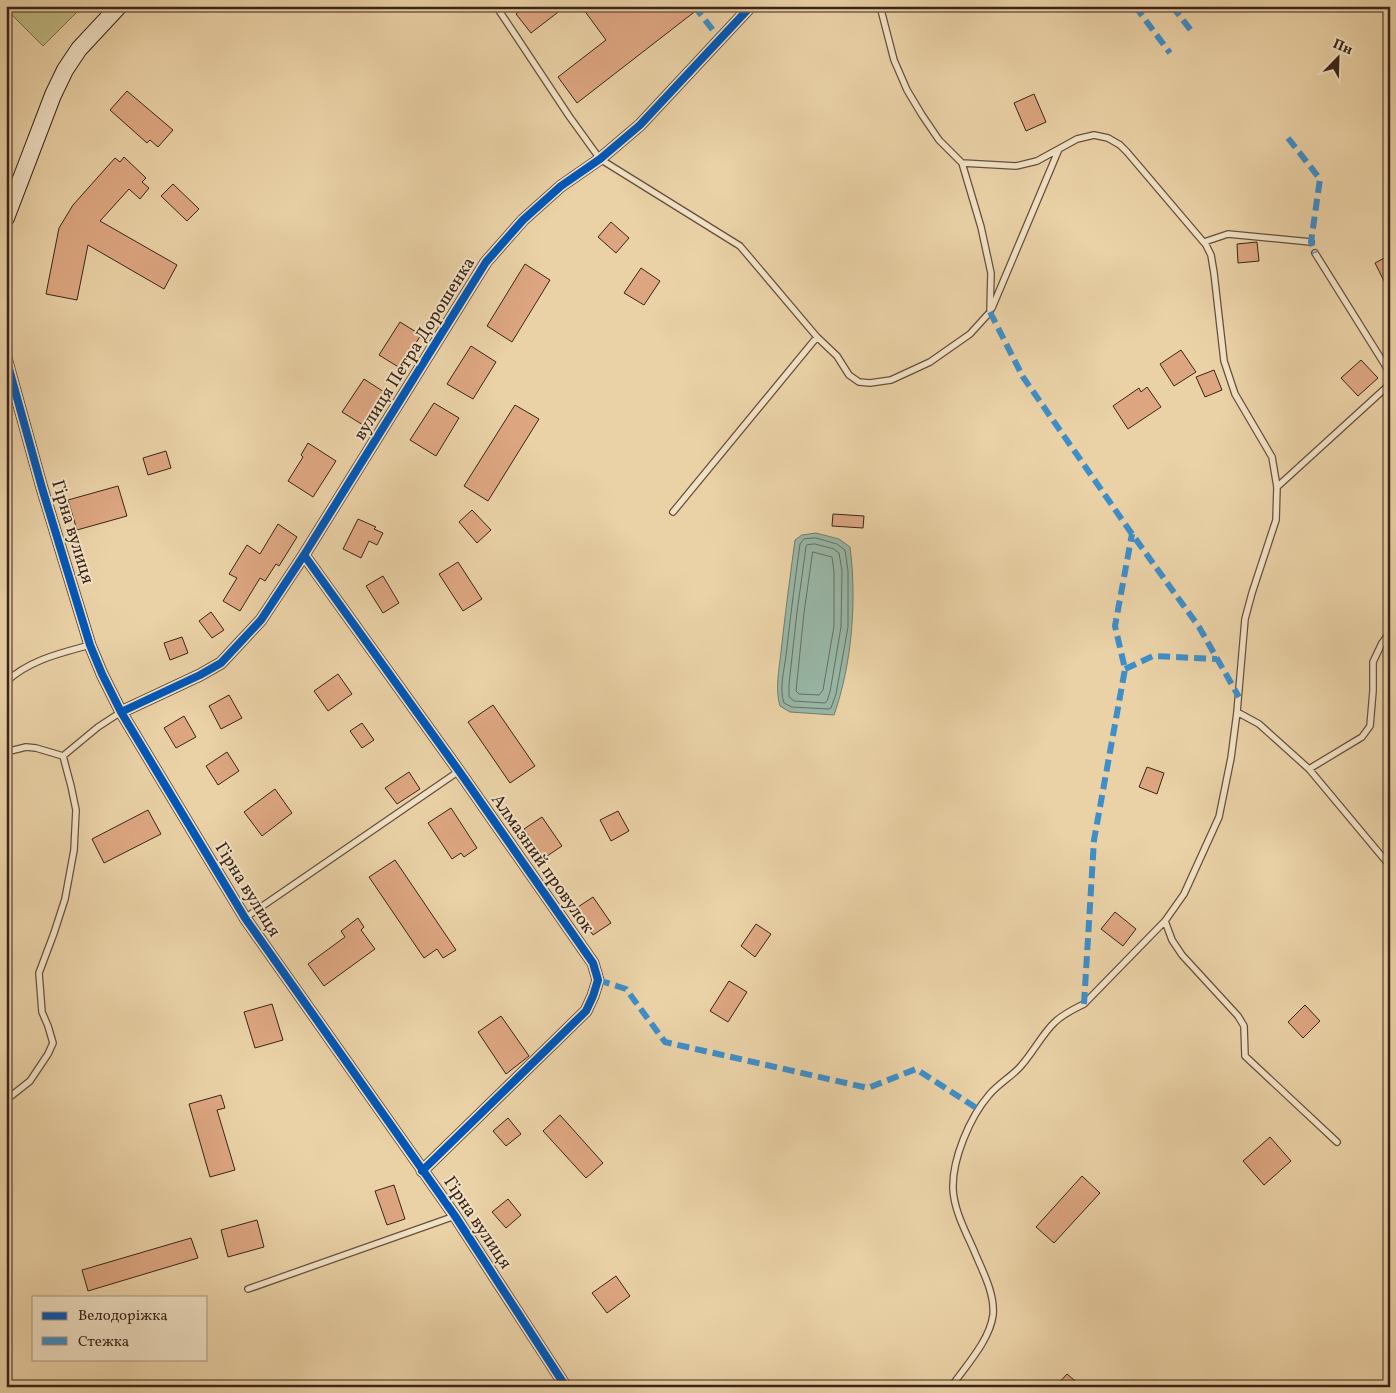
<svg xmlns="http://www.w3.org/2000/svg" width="1396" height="1393" font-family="Vollkorn,serif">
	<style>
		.green { fill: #bfb981; stroke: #7c6e4e }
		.water { fill: #98b7a7; stroke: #727c6f }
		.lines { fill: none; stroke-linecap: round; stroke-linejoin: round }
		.shore { stroke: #696e60; stroke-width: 1 }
		.building { fill: #dda681; stroke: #3a241a }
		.lane-casing { stroke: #664f3d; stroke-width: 8 }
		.street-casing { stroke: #664f3d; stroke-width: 13 }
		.secondary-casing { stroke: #3a241a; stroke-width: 18 }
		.lane { stroke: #f1e1c5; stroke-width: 5.5 }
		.street { stroke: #f1e1c5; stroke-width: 11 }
		.secondary { stroke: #f1e1c5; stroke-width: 16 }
		.quiet { stroke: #3e8ec9; stroke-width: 6; stroke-dasharray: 12 6; stroke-linecap: butt }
		.cycleway-casing { stroke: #f1e1c5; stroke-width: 11 }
		.cycleway { stroke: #0057b8; stroke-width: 8 }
		.labels { text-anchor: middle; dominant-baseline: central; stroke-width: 4; stroke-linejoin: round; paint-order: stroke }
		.street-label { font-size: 18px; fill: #3a241a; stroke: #f1e1c5 }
	</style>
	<rect width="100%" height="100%" fill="#ead1a6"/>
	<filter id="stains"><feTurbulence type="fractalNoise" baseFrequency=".004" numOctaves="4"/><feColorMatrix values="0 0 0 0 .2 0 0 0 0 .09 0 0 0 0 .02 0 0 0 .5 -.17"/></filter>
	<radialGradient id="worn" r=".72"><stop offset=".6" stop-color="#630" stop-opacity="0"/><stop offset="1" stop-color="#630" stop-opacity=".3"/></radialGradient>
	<path class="green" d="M 6,6 L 83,6 L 43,46 L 6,9 Z"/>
	<path class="water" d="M 816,533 L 839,539 L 850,547 C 857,600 852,664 834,715 L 790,712 L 780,706 C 775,689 779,670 781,652 C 785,615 790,577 795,540 L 802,535 Z"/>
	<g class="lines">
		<path class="shore" d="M 816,538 L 837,544 L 845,550 L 848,571 L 848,627 L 836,694 L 831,708 L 829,709 L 792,707 L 784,703 C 779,689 784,671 786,656 C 790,619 795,581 800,544 L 804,539 Z
			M 815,544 L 834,549 L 839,553 L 842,571 L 841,627 L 830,692 L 827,701 L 825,703 L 794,701 L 789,697 L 789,684 L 797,612 L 806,547 L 807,545 Z
			M 813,552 L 832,557 L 834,572 L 834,626 L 823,690 L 819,695 L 799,694 L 796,691 L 804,613 Z"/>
	</g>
	<path class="building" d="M 517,6 L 566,6 L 531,33 L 516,14 L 520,11 Z
		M 581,6 L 702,6 L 577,103 L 558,77 L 606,40 Z
		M 127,91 L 173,130 L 158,147 L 150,140 L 147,143 L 110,110 Z
		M 1034,94 L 1046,122 L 1026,131 L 1014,103 Z
		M 124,157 L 146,178 L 142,182 L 149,188 L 140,199 L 129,189 L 100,221 L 177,265 L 164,289 L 88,245 L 77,300 L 46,294 L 59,228 L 73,205 L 106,168 L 115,158 L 120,162 Z
		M 173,184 L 199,209 L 187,221 L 161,196 Z
		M 611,222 L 629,238 L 616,253 L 598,237 Z
		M 1257,242 L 1259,261 L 1238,263 L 1237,244 Z
		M 1390,255 L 1390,293 L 1375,263 Z
		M 525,264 L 550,280 L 512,342 L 487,326 Z
		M 641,268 L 660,281 L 644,305 L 624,293 Z
		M 400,322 L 421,335 L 400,368 L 379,355 Z
		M 471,346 L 496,362 L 473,399 L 447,384 Z
		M 1181,350 L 1196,372 L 1174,386 L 1160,364 Z
		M 1361,360 L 1378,378 L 1358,396 L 1341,378 Z
		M 1214,370 L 1222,390 L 1205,397 L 1196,377 Z
		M 364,379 L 384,392 L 363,425 L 342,412 Z
		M 1147,387 L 1161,407 L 1128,429 L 1113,406 L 1139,388 L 1141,392 Z
		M 434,403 L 459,418 L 436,456 L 410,440 Z
		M 515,405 L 539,419 L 488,501 L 464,486 Z
		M 308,443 L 336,461 L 313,497 L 288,481 L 303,457 L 301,455 Z
		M 166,451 L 171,468 L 148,475 L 143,458 Z
		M 118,486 L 127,516 L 77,530 L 68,500 Z
		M 472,510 L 491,530 L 477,543 L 459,522 Z
		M 833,514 L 864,516 L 863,528 L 832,526 Z
		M 358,519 L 376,527 L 374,529 L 383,533 L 377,545 L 369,541 L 361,558 L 343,549 Z
		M 278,524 L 297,537 L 279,566 L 276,564 L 265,581 L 260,578 L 240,611 L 223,601 L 237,578 L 229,574 L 247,545 L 260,554 Z
		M 458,562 L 482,599 L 463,611 L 439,574 Z
		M 383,576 L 399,603 L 383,613 L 366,586 Z
		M 211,612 L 224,630 L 212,638 L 199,621 Z
		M 182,637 L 188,653 L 170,660 L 164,643 Z
		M 338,674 L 352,694 L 328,711 L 314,691 Z
		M 229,695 L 242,718 L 221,729 L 209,706 Z
		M 493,705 L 535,766 L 510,783 L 468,722 Z
		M 184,716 L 196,737 L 176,748 L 164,728 Z
		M 362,723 L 374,740 L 362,748 L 350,731 Z
		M 227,752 L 239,771 L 218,785 L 206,766 Z
		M 1147,767 L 1164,773 L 1157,794 L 1139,787 Z
		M 409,772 L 420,789 L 397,804 L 385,788 Z
		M 275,789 L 292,813 L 262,836 L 244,812 Z
		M 451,808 L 477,848 L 464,857 L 461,853 L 452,859 L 428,823 Z
		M 148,810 L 161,834 L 104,863 L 92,839 Z
		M 618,811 L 629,831 L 611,841 L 600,820 Z
		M 542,817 L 562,846 L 544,858 L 524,829 Z
		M 395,860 L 456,950 L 443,958 L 437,949 L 424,958 L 369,877 Z
		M 593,897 L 611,923 L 593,935 L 575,909 Z
		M 1115,912 L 1136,929 L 1123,946 L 1101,929 Z
		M 358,918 L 364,927 L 361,930 L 375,949 L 324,986 L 308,964 L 345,937 L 341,931 Z
		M 756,924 L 771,934 L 755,957 L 741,946 Z
		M 729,981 L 747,992 L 728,1022 L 710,1011 Z
		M 272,1004 L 283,1040 L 255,1048 L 244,1012 Z
		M 1305,1005 L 1320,1021 L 1303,1038 L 1288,1022 Z
		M 501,1016 L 529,1056 L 506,1074 L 478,1032 Z
		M 221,1095 L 225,1108 L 217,1110 L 235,1170 L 210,1177 L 189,1104 Z
		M 560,1115 L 603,1163 L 586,1178 L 543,1131 Z
		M 508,1118 L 521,1134 L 506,1146 L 493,1131 Z
		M 1270,1137 L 1291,1161 L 1264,1185 L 1243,1161 Z
		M 1082,1176 L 1100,1193 L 1054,1243 L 1036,1227 Z
		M 394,1185 L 405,1219 L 387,1225 L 375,1191 Z
		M 508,1199 L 521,1215 L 506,1228 L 492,1212 Z
		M 257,1220 L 264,1247 L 228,1257 L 221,1230 Z
		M 191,1238 L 198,1258 L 88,1291 L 82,1270 Z
		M 616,1276 L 630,1296 L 607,1313 L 592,1293 Z
		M 1067,1374 L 1082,1387 L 1055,1387 Z"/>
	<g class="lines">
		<g class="lane-casing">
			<path id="lane" d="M 496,6 L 569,116 L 600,159 L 740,246 L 817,337 L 837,356 L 849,375 L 859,382 L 870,383 L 891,380 L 930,362 L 970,334 L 990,312 L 991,273 L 981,227 L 962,163
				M 880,6 L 894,60 L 907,90 L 922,115 L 939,140 L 962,163 L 1016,166 L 1037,161 L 1077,139 L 1094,135 L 1108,138 L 1120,145 L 1127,152 L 1206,245 L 1211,255 L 1214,273 L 1224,361 L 1235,394 L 1272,457 L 1277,487 L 1276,520 L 1252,593 L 1245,619 L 1237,712 L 1231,758 L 1219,817 L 1184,894 L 1165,921 L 1084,1004 C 1074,1009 1063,1014 1055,1022 C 1042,1034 1033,1053 1020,1067 C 1011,1077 998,1084 989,1095 C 970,1117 952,1159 953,1189 C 954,1211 967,1234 975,1253 C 983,1272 995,1294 993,1315 C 990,1340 965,1367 951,1387
				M 1204,242 L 1228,234 L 1311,242
				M 1315,253 L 1390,373
				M 992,308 L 1059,149
				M 1277,487 L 1390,384
				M 673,512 L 817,337
				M 6,682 C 29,660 61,653 90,645
				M 1237,712 L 1259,724 L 1309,769 L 1390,866
				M 6,752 L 26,747 L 36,748 L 63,756 L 98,727 L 121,712
				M 1309,769 L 1362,737 L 1370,726 L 1373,691 L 1373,662 L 1382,643 L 1390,632
				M 245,918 L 459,771
				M 1165,921 L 1172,940 L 1182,955 L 1238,1016 L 1244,1026 L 1245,1056 L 1337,1142
				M 6,1100 L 30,1081 L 48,1054 L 53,1043 L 48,1026 L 42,1012 L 39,973 L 54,933 L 65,899 L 74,850 L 76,810 L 71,786 L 63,756
				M 248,1289 L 455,1216"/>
		</g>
		<g class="street-casing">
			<path id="street" d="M 6,358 L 42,488 L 90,645 L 102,674 L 121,712 L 245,918 L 455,1216 L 566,1387
				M 304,555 L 459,771 L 593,963 L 598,980 L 593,996 L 586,1011 L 422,1171
				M 121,712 L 200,675 L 221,663 L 261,620 L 304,555 L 486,262 L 523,220 L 561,186 L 600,159 L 640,125 L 751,6"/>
		</g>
		<g class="secondary-casing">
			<path id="secondary" d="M 6,218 L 53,95 L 65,70 L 79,49 L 119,6"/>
		</g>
		<use href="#lane" class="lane"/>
		<use href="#street" class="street"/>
		<use href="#secondary" class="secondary"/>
		<path class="quiet" d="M 694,6 L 720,39
			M 1135,6 L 1170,53
			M 1172,6 L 1193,33
			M 497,8 L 499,6
			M 1288,138 L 1320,179 L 1311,242 L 1315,253
			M 990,312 L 1023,377 L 1132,534 L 1199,627 L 1239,697
			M 1125,669 L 1153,656 L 1217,659
			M 598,980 L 626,989 L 665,1042 L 868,1088 L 916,1069 L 978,1109
			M 1084,1004 L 1094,840 L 1125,669 L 1115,626 L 1132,534"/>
		<g class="cycleway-casing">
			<path id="cycleway" d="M 6,358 L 42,488 L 90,645 L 102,674 L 121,712 L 245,918 L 455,1216 L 566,1387
				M 304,555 L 459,771 L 593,963 L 598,980 L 593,996 L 586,1011 L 422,1171
				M 121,712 L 200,675 L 221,663 L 261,620 L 304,555 L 486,262 L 523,220 L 561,186 L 600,159 L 640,125 L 751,6"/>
		</g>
		<use href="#cycleway" class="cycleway"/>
	</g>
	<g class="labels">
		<g class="street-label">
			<text transform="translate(415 349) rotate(-58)">вулиця Петра Дорошенка</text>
			<text transform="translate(72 532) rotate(73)">Гірна вулиця</text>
			<text transform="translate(542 864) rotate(55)">Алмазний провулок</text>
			<text transform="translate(247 890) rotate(58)">Гірна вулиця</text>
			<text transform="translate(477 1223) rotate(56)">Гірна вулиця</text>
		</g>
	</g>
	<rect width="1396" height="1393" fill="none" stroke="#ead1a6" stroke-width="25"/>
	<rect x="8" y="8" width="1381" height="1378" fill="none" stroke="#3a241a" stroke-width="2.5"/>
	<rect x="12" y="12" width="1371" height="1368" fill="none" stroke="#3a241a"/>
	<rect x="32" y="1296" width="175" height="65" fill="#f1e1c5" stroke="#a89581"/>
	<rect x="42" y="1312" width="25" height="8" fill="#0057b8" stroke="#a89581"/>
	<text x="78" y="1320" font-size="15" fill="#3a241a">Велодоріжка</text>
	<rect x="42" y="1337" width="25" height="8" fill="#3e8ec9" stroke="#a89581"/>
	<text x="78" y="1346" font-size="15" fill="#3a241a">Стежка</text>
	<g transform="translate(1338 58) rotate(23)" stroke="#f1e1c5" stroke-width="4" paint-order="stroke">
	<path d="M0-4L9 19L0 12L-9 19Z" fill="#3a241a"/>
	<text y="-8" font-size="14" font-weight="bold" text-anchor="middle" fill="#3a241a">Пн</text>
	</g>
	<rect width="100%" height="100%" filter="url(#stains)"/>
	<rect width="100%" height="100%" fill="url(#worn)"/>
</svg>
